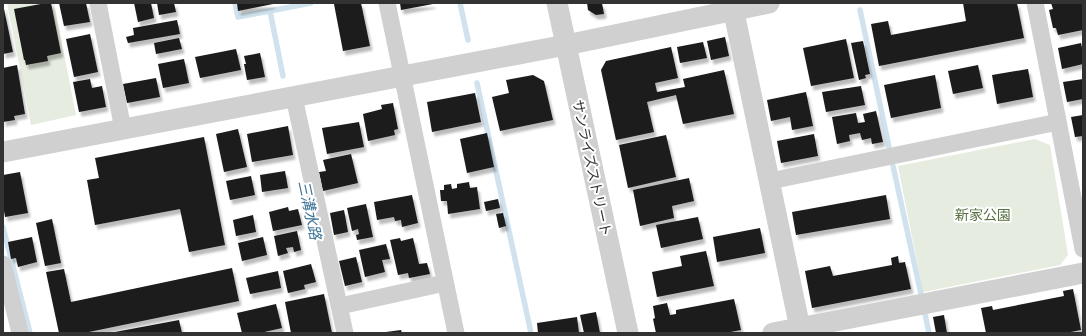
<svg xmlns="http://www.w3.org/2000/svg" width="1086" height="336" font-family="'IBM Plex Sans','Noto Sans JP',sans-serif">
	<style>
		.green { fill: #e6ecdf }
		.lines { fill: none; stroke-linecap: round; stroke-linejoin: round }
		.stream { stroke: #cfe2ee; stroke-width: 5.5 }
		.building { fill: #1a1a1a; filter: url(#shadow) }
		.minor { stroke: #d0d0d0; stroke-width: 17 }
		.tertiary { stroke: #d0d0d0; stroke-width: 21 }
		.labels { text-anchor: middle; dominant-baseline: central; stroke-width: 4; stroke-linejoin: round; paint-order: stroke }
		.street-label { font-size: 14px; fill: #333; stroke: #fff }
		.park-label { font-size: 14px; fill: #56703f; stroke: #fff }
		.water-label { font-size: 15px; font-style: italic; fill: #3f7597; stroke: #fff }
	</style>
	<defs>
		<filter id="shadow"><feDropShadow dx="2.5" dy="4.5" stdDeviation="1" flood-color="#0004"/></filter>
	</defs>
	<rect width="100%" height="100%" fill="#fff"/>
	<path class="green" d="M 7,3 L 54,3 L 76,115 L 31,125 Z
		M 1035,139 L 1050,145 L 1068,255 L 1060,265 L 923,292 L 898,166 Z"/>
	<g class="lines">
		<path class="stream" d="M 235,3 L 238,17 L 270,11 L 283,76
			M 460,3 L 468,40
			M 860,10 L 889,147
			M 270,11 L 311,3
			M 477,83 L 531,333
			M 893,166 L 921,294
			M 3,227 L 30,333
			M 925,314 L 929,333"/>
	</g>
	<path class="building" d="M 46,3 L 51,3 L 61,53 L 47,56 L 48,61 L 26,65 L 25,60 L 24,60 L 14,9 Z
		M 59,3 L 86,3 L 90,22 L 64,26 Z
		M 134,3 L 151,3 L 154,18 L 138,22 Z
		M 157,3 L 174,3 L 176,12 L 159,15 Z
		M 237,3 L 273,3 L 273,4 L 238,11 Z
		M 340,3 L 361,3 L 370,46 L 343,51 L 334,4 Z
		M 400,3 L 433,3 L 433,4 L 401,10 Z
		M 587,3 L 602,3 L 604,14 L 596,15 L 588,10 Z
		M 963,3 L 1017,3 L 1024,38 L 879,66 L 871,24 L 888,21 L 891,35 L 966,21 Z
		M 1051,3 L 1083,3 L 1083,30 L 1058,35 L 1056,28 L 1053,28 L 1049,10 L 1053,9 Z
		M 3,4 L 13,52 L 3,54 Z
		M 177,20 L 180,34 L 128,43 L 126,37 L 134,35 L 133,28 Z
		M 90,34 L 98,72 L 74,77 L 66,39 Z
		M 725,37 L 729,56 L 711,60 L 707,41 Z
		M 179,38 L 182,49 L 156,54 L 154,43 Z
		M 846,39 L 854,78 L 811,86 L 803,48 Z
		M 863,41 L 870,74 L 865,75 L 866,78 L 859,80 L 851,43 Z
		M 703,42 L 707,58 L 680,63 L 677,47 Z
		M 1081,43 L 1083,52 L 1083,64 L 1062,69 L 1058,48 Z
		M 671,47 L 678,78 L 655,83 L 657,92 L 685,87 L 683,79 L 724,70 L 734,114 L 683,124 L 676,95 L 647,102 L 654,132 L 616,140 L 601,70 L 606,61 Z
		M 236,49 L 241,70 L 200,78 L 195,57 Z
		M 260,53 L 265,77 L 247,80 L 244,64 L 246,64 L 244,56 Z
		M 184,59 L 189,83 L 163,88 L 158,64 Z
		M 17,65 L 25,114 L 14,116 L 15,120 L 3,122 L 3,68 Z
		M 978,65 L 983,88 L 953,94 L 948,71 Z
		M 1028,69 L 1033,97 L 997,104 L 992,75 Z
		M 533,75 L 544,81 L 553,120 L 500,131 L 492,97 L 509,93 L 506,80 Z
		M 935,75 L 941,108 L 891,118 L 884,85 Z
		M 156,78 L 160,97 L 127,103 L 123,84 Z
		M 90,79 L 92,88 L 102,86 L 106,107 L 79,112 L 73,82 Z
		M 1083,79 L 1083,99 L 1067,102 L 1063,82 Z
		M 861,86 L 865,105 L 826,112 L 822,92 Z
		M 806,92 L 813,126 L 792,130 L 790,117 L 771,121 L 767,100 Z
		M 475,93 L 481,122 L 432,132 L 427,102 Z
		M 393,103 L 398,129 L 394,130 L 395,135 L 368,141 L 363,114 L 382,109 L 381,105 Z
		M 876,111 L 883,142 L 872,144 L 871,138 L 862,140 L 860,133 L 849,135 L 850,141 L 837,144 L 832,117 L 856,113 L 858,123 L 865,122 L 863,114 Z
		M 1083,115 L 1083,136 L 1075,137 L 1071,117 Z
		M 359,122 L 364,147 L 327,154 L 322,128 Z
		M 288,126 L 293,155 L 252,162 L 247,134 Z
		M 238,129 L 247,167 L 224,172 L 216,134 Z
		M 487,133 L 494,167 L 467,173 L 460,139 Z
		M 814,134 L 818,156 L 781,163 L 777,141 Z
		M 666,135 L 676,177 L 628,188 L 619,145 Z
		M 204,137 L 225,245 L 189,252 L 180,209 L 95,225 L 87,180 L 99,178 L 95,158 Z
		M 351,154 L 358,183 L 323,191 L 319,172 L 326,171 L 323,160 Z
		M 285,171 L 288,188 L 262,192 L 260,175 Z
		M 20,172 L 28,213 L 5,217 L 3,205 L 3,175 Z
		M 251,176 L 255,195 L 230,200 L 226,181 Z
		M 689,178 L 694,201 L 672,206 L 674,218 L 640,226 L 633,190 Z
		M 469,182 L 470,188 L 477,187 L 480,209 L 448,214 L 447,201 L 441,201 L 440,190 L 444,190 L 444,185 L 451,184 L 452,189 L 457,188 L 457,184 Z
		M 412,195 L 418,223 L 402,227 L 401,220 L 395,221 L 394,217 L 377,220 L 374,202 Z
		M 886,195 L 890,219 L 796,235 L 792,212 Z
		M 498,199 L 500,208 L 486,211 L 484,202 Z
		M 366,204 L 373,237 L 357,240 L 356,235 L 359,234 L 358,229 L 352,231 L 347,208 Z
		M 288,207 L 289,211 L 298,209 L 302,225 L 273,231 L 269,212 Z
		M 344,210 L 348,232 L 334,235 L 330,213 Z
		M 503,213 L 506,226 L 499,228 L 496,214 Z
		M 253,215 L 256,232 L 236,236 L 233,220 Z
		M 698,217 L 703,239 L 661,248 L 656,225 Z
		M 52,219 L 61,263 L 45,266 L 36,223 Z
		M 760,228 L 765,253 L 717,262 L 713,237 Z
		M 297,231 L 301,250 L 294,252 L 293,247 L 286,248 L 288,253 L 278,256 L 274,236 Z
		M 32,237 L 37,262 L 18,267 L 16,258 L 11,259 L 8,242 Z
		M 263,237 L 267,255 L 242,261 L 238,243 Z
		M 400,238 L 401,241 L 413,238 L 419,264 L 427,263 L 430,274 L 409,278 L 408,273 L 398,275 L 390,240 Z
		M 386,244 L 390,259 L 382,260 L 385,272 L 365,277 L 359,250 Z
		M 706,251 L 714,286 L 657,297 L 652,272 L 682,266 L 680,256 Z
		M 898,256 L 899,263 L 905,262 L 911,289 L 812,308 L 805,271 L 830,266 L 833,276 L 892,265 L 891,258 Z
		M 356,257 L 362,282 L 345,286 L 339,261 Z
		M 311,264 L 316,282 L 304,285 L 305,289 L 288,293 L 283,271 Z
		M 232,268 L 239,301 L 84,333 L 59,333 L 46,272 L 64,269 L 71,302 Z
		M 278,271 L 281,288 L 250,294 L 246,278 Z
		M 1073,289 L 1081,330 L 1065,333 L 986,333 L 981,308 L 992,306 L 993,310 L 1064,296 L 1063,291 Z
		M 324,294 L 332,333 L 291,333 L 285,302 Z
		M 734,299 L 741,330 L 725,333 L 656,333 L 653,319 L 655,318 L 653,306 L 667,303 L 670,315 L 676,314 L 676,310 Z
		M 276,304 L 282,328 L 260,333 L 242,333 L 237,313 Z
		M 596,312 L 600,333 L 584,333 L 580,315 Z
		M 944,315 L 947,333 L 936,333 L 933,317 Z
		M 577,317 L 579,333 L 538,333 L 537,323 Z
		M 179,320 L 182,333 L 115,333 L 115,332 Z
		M 401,330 L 402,333 L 386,333 L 386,332 Z"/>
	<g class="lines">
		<path class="minor" d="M 98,3 L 123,129
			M 387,3 L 456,333
			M 1035,3 L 1083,249
			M 294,97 L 345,333
			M 770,181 L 1058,122
			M 3,264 L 20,333
			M 340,306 L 445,283"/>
		<path class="tertiary" d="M 557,3 L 628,333
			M 732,3 L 801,333
			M 3,152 L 566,45 L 769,3
			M 773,333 L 1083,273"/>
	</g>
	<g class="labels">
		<g class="street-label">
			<text transform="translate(592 168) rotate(78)">サンライズストリート</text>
		</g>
		<g class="park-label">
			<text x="983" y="215">新家公園</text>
		</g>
		<g class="water-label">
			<text transform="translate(310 210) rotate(78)">三溝水路</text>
		</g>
	</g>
	<rect width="1086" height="336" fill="none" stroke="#333333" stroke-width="8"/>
</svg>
